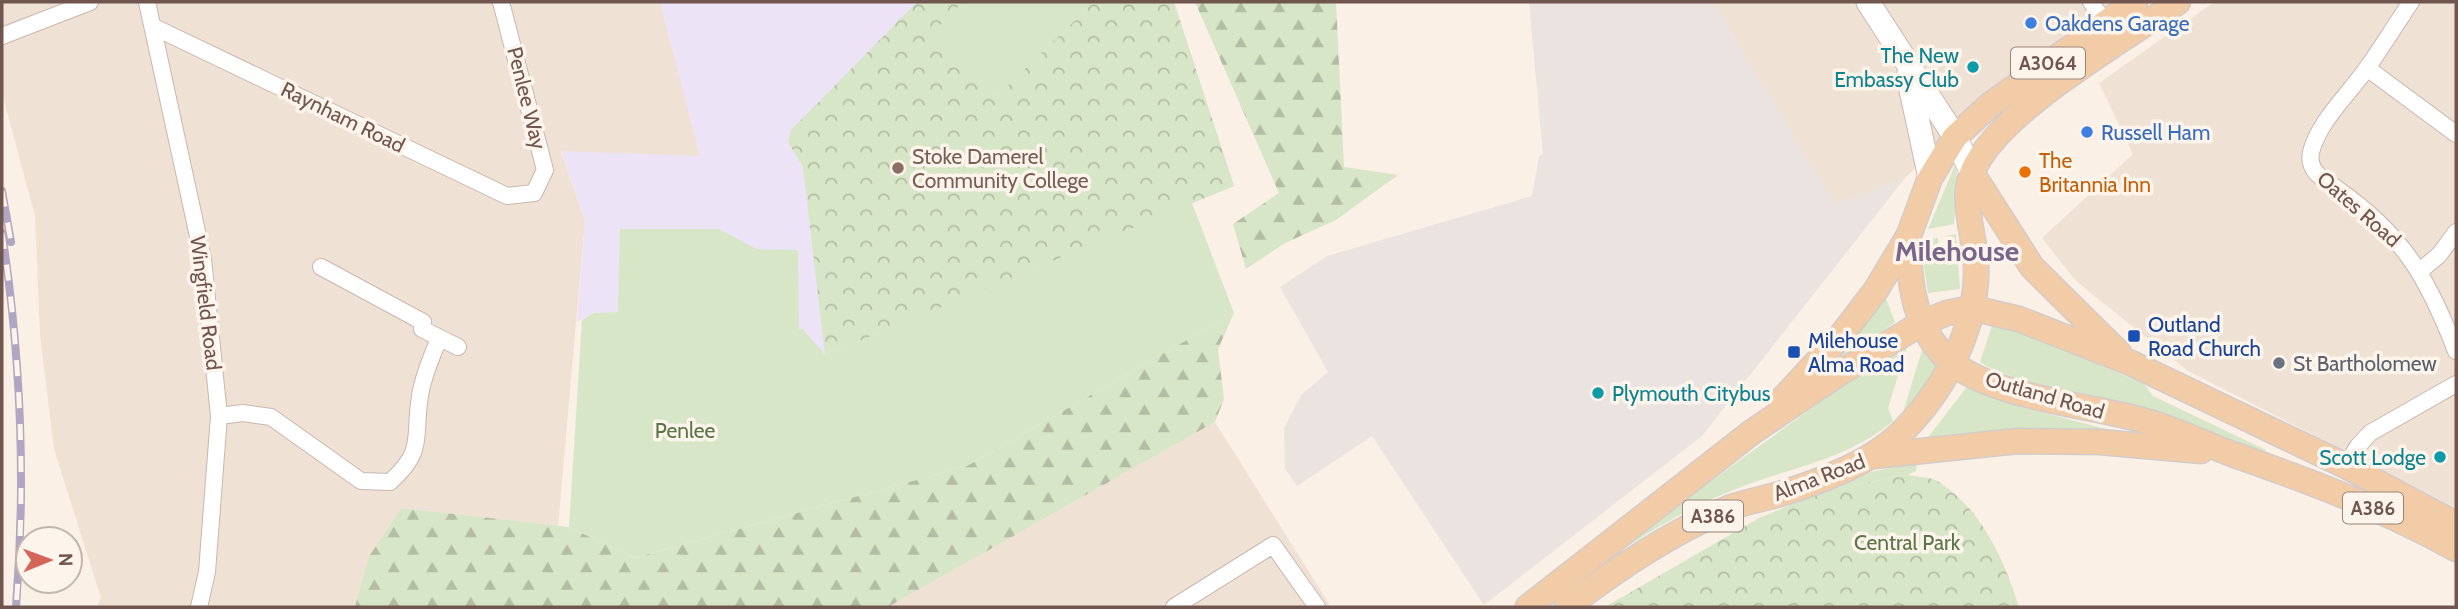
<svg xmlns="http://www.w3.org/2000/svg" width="2458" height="609" font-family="Cabin,sans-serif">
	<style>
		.residential { fill: #f0e1d5 }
		.industrial { fill: #eae3e0 }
		.education { fill: #ede3f6 }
		.green { fill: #d7e6c6 }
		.forest { fill: url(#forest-firs) }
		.park { fill: url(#park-crowns) }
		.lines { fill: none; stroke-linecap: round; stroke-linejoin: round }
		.minor-casing { stroke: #cab7ad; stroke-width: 18 }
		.secondary-casing { stroke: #ceb8ae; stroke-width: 25 }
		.primary-casing { stroke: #d4ccca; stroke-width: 27 }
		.minor { stroke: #fff; stroke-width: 16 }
		.secondary { stroke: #fff; stroke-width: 23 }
		.primary { stroke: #f1cca6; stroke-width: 24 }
		.rail-casing { stroke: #b1a6c2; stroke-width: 8 }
		.rail { stroke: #fdf4ec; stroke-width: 5; stroke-dasharray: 16; stroke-linecap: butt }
		.shop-dot { fill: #3f7fe0; stroke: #fdf4ec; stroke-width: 2.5 }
		.culture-dot { fill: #0f9aa8; stroke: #fdf4ec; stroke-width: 2.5 }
		.education-dot { fill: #8d6e63; stroke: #fdf4ec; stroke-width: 2.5 }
		.food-dot { fill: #e8710a; stroke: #fdf4ec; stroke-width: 2.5 }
		.transit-dot { fill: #1a4fb4; stroke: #fdf4ec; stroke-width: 2.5 }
		.worship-dot { fill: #6b7280; stroke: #fdf4ec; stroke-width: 2.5 }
		.labels { text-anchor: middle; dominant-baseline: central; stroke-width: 7; stroke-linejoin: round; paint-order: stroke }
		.shield { fill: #fdf4ec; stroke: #9a857d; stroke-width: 2 }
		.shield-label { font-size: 19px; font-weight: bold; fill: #70564e }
		.shop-label { font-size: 21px; fill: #366cbe; stroke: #fdf4ec; text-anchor: start }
		.culture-label { font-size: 21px; fill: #0d838f; stroke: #fdf4ec; text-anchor: end }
		.street-label { font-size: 21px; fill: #70564e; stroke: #fdf4ec }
		.education-label { font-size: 21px; fill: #785e54; stroke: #fdf4ec; text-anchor: start }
		.food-label { font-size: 21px; fill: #c56008; stroke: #fdf4ec; text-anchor: start }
		.transit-label { font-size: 21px; fill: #164399; stroke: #fdf4ec; text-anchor: start }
		.worship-label { font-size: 21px; fill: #5b616d; stroke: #fdf4ec; text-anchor: start }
		.park-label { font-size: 21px; fill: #5a7547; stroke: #fdf4ec }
		.district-label { font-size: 28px; font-weight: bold; fill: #7a668c; stroke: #fdf4ec }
	</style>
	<defs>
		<pattern id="forest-firs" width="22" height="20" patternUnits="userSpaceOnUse" patternTransform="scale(1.75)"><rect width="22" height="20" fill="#d7e6c6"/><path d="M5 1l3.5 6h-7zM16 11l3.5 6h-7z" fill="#b3bda3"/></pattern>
		<pattern id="park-crowns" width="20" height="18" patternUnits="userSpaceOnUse" patternTransform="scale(1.75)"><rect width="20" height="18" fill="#d7e6c6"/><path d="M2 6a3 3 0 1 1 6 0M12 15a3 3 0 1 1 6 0" fill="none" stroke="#b3bda3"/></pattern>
	</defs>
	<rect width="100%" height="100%" fill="#faf0e6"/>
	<path class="residential" d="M 2,2 L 660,2 L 701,156 L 561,152 L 585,221 L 558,526 L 401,508 L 368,558 L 355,607 L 97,607 L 101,598 L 54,449 L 40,335 L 35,216 L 2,93 Z
		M 1713,2 L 2120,2 L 1967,116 L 1905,178 L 1835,205 Z
		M 2214,2 L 2456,2 L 2456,508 L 2188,371 L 2076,281 L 2042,238 L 2133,154 L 2099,83 Z
		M 1215,422 L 1331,607 L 888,607 Z"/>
	<path class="industrial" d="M 1529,2 L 1713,2 L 1835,204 L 1905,178 L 1702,436 L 1484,605 L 1372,436 L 1297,486 L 1285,469 L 1284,428 L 1301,395 L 1328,372 L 1280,287 L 1327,256 L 1532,196 L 1539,156 L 1543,154 Z"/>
	<path class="education" d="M 660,2 L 1174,2 L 1234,186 L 825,355 L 732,331 L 694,311 L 594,313 L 577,322 L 585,221 L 561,151 L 700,156 Z"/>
	<path class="green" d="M 963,2 L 1094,2 L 997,96 L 933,30 Z
		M 1955,165 L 1957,177 L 1954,224 L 1928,229 Z
		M 1192,203 L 1234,313 L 967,466 L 634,558 L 569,527 L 582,320 L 594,313 L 618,312 L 620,229 L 719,229 L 756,249 L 798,250 L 799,329 L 803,329 L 825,355 Z
		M 1956,234 L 1960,289 L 1928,293 L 1924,267 L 1926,239 L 1938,238 L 1939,248 L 1943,251 L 1948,250 L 1946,236 Z
		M 1885,296 L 1895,322 L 1825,373 L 1823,370 Z
		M 1993,323 L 2025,332 L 2144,384 L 2153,396 L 2266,450 L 2262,452 C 2173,416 2077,404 1988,367 L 1980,362 Z
		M 1905,341 L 1907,347 L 1888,408 L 1893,421 C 1846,461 1786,468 1731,491 C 1687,508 1647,533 1608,559 L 1618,548 Z
		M 1923,347 L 1941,361 L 1909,413 L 1904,409 Z
		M 1971,387 L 2021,407 L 2106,429 L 1929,441 L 1929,436 L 1966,388 Z
		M 1917,463 L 1916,471 L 1908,475 L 1827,490 L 1866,473 Z"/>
	<path class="forest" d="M 1195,2 L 1336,2 L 1344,167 L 1398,175 L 1336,220 L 1285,243 L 1246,269 L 1233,224 L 1279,193 Z
		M 1234,313 L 1218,349 L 1224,399 L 1215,422 L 888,607 L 355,607 L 368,558 L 401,508 L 569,527 L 634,558 L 967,466 Z"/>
	<path class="park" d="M 917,2 L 963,2 L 934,31 L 997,96 L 1094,2 L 1174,2 L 1234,186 L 825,355 L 803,167 L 788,142 L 791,130 Z
		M 1908,475 C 1917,477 1932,477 1939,482 C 1983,511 2004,560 2019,607 L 1605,607 L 1759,518 L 1827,490 Z"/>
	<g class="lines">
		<g class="minor-casing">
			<path id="minor" d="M 147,2 L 203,259 L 219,416 L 207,572 L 199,607
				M 2091,2 L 2105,23
				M 2411,2 C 2396,24 2382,47 2367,68 C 2349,94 2319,121 2311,152 C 2307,171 2323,179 2336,188 C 2403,235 2427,276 2456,351
				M 154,27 L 507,196 L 534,193 L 545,170 L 501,2
				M 2,36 L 90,2
				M 2367,68 L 2456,134
				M 321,267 L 423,322 L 422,329 L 458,347
				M 2421,270 L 2439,255 L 2456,232
				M 219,416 L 243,413 L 271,417 L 361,481 L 390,482 C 426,450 413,437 420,396 C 423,375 432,357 439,338
				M 2346,466 L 2358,446 L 2370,433 L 2456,384
				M 1174,607 L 1273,545 L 1317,607"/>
		</g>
		<g class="secondary-casing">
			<path id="secondary" d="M 1868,2 L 1955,137 L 1972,173
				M 1908,76 L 1930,178"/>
		</g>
		<g class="primary-casing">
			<path id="primary" d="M 1972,173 L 2032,267 L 2119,353
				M 1909,235 C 1908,282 1914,334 1955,365 C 2000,398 2088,405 2142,420 C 2173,428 2202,443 2232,454 C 2309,481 2384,509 2456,549
				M 1781,401 L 1840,337 L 1876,290 L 1909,235 L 1930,178 L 1955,137 L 1991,104 L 2135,2
				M 1874,456 L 2018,441 L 2100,442 L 2201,451
				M 1528,607 L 1752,432 L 1838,374 L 1922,323 L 1947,313 L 1972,308 L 2019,319 L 2131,363 L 2346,466 L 2456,524
				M 1567,607 C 1618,568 1670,533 1729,508 C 1745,502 1763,499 1780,494 C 1824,480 1874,462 1906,428 C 1947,385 1979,324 1976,262 C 1974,234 1961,200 1972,173 C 1995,113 2124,40 2178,2"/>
		</g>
		<use href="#minor" class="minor"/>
		<use href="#secondary" class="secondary"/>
		<use href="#primary" class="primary"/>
		<g class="rail-casing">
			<path id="rail" d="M 2,191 L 11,242
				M 2,233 C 21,357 26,481 16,607"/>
		</g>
		<use href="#rail" class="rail"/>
	</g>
	<g class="shop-dot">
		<circle cx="2031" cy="23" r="7"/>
		<circle cx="2087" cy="132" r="7"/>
	</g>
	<g class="culture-dot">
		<circle cx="1973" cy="67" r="7"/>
		<circle cx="1598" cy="393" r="7"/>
		<circle cx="2440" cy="457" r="7"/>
	</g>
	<circle class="education-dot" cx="898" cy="168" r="7"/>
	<circle class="food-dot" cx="2025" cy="172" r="7"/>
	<g class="transit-dot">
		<rect x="2127" y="329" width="14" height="14" rx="3.5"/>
		<rect x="1787" y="345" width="14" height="14" rx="3.5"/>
	</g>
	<circle class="worship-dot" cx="2279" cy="363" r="7"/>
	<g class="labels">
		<g class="shield">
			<rect x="2011" y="47.5" width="74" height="31" rx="5"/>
			<rect x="2343" y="492.5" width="60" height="31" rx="5"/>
			<rect x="1683" y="500.5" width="60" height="31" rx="5"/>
		</g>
		<g class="shield-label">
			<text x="2048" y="63">A3064</text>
			<text x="2373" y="508">A386</text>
			<text x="1713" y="516">A386</text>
		</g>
		<g class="shop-label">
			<text x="2045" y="23">Oakdens Garage</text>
			<text x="2101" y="132">Russell Ham</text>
		</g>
		<g class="culture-label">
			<text x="1959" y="55">The New<tspan x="1959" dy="24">Embassy Club</tspan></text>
			<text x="1612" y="393" text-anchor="start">Plymouth Citybus</text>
			<text x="2426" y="457">Scott Lodge</text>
		</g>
		<g class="street-label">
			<text transform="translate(527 98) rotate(76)">Penlee Way</text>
			<text transform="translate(343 117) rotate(26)">Raynham Road</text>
			<text transform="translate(2359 209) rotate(41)">Oates Road</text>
			<text transform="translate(206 303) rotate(83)">Wingfield Road</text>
			<text transform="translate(2045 395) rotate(16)">Outland Road</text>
			<text transform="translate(1819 477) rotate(-21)">Alma Road</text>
		</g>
		<g class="education-label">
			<text x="912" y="156">Stoke Damerel<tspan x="912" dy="24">Community College</tspan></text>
		</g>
		<g class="food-label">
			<text x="2039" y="160">The<tspan x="2039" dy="24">Britannia Inn</tspan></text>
		</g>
		<g class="transit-label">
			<text x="2148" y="324">Outland<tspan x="2148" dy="24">Road Church</tspan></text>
			<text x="1808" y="340">Milehouse<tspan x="1808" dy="24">Alma Road</tspan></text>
		</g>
		<g class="worship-label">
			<text x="2293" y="363">St Bartholomew</text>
		</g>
		<g class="park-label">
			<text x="685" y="430">Penlee</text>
			<text x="1907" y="542">Central Park</text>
		</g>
		<g class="district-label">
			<text x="1957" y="251">Milehouse</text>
		</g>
	</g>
	<rect width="2458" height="609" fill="none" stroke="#70564e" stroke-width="7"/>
	<g transform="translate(49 560) rotate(89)"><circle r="33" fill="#fdf4ec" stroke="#c5b5ad" stroke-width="2"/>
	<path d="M0-5L12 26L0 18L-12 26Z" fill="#d66559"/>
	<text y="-10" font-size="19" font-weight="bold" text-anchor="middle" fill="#70564e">N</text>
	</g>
</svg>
